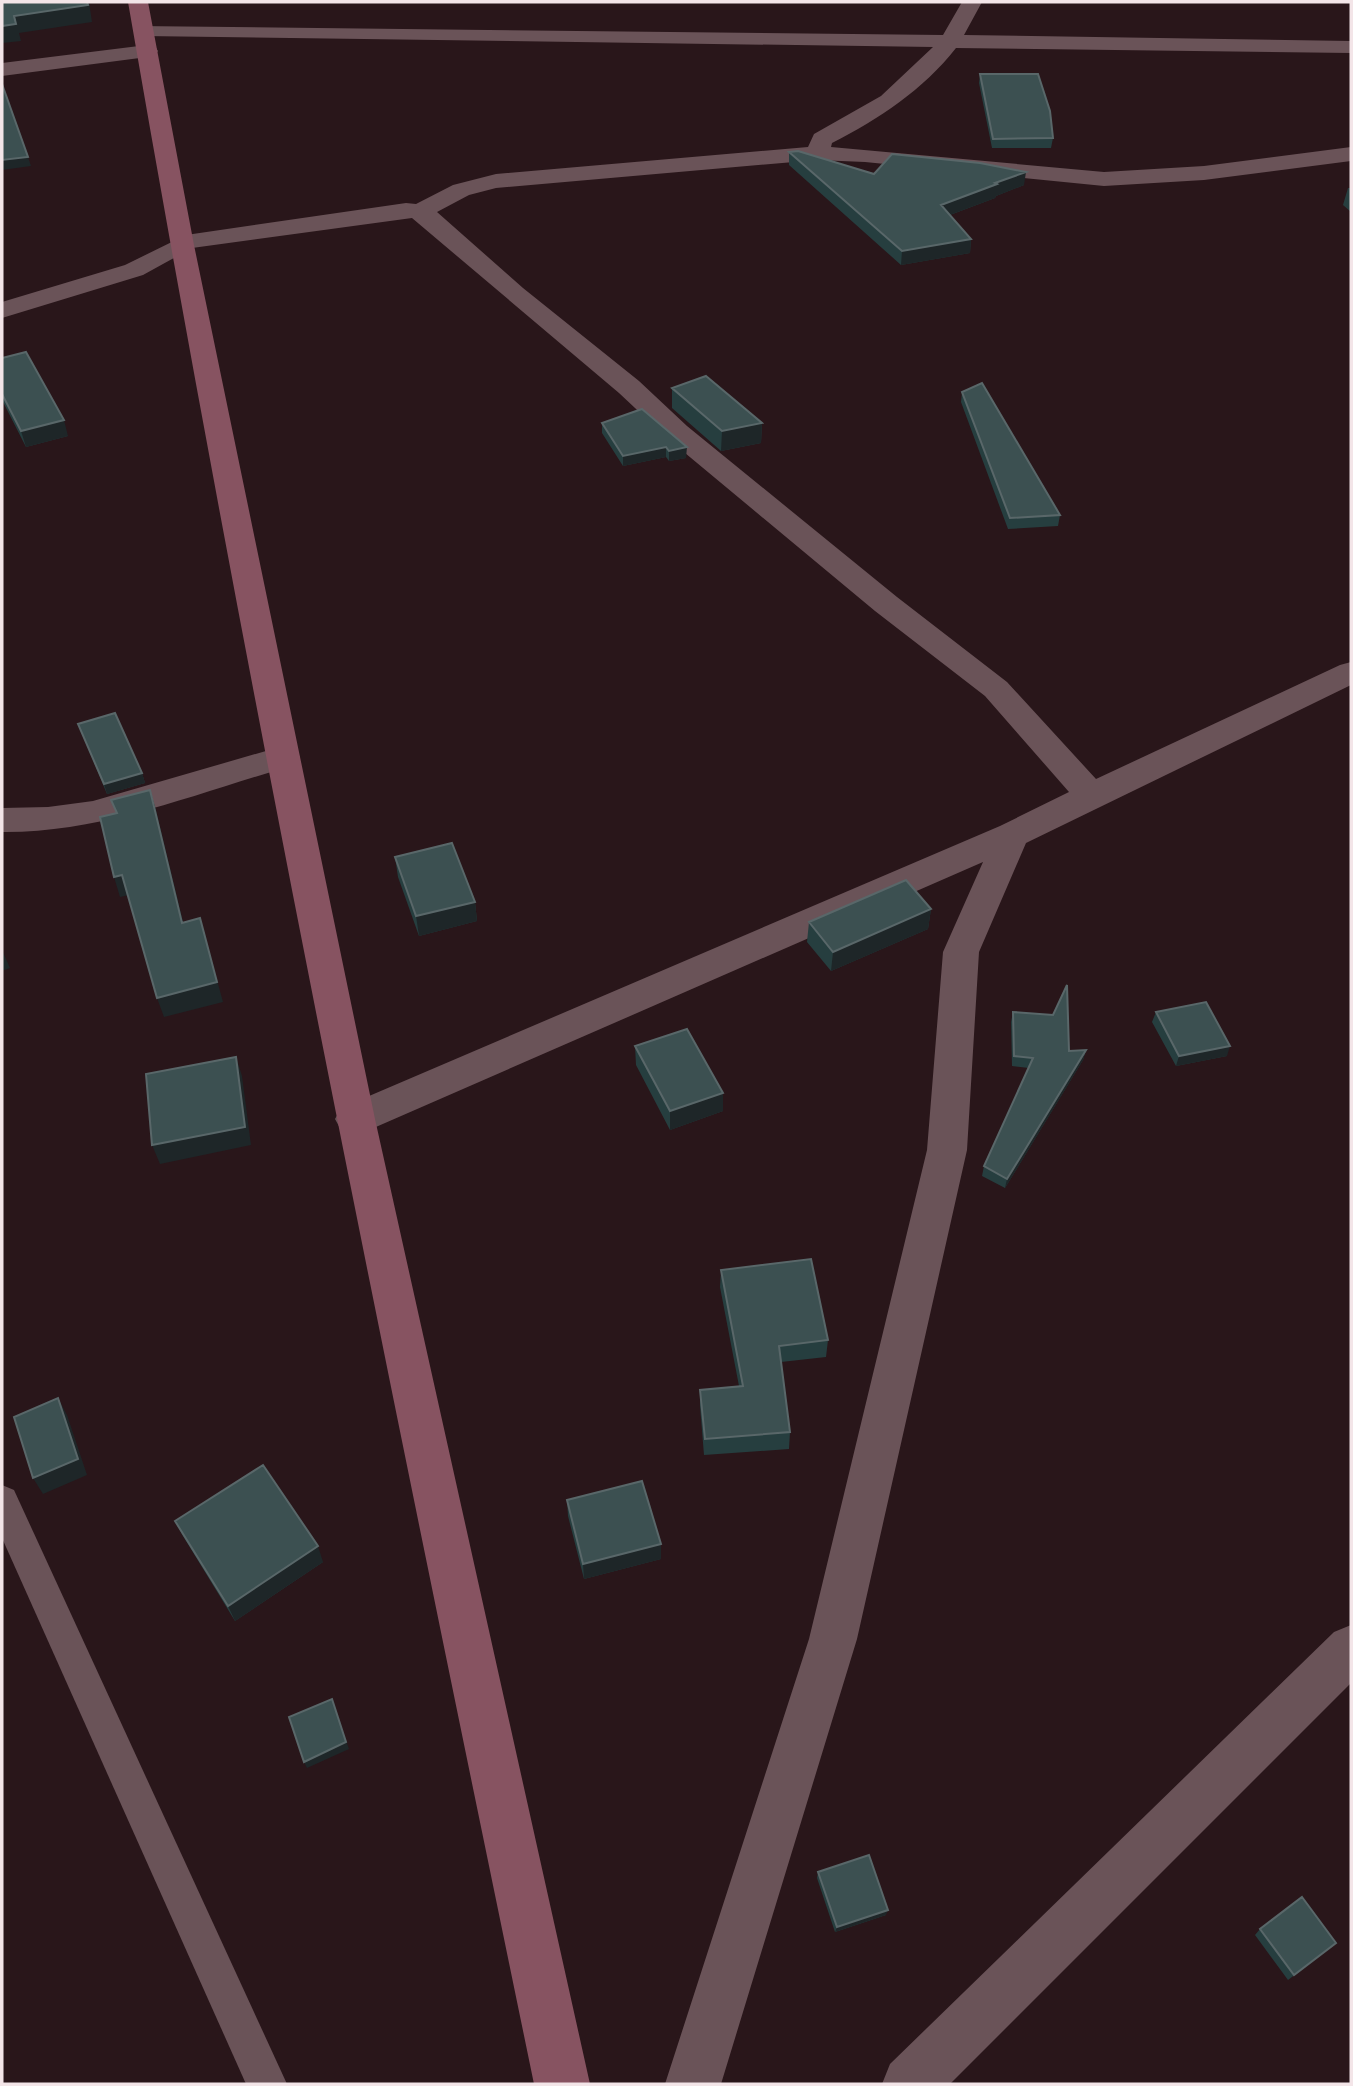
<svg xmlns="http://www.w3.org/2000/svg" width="1353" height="2086" font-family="Commissioner,sans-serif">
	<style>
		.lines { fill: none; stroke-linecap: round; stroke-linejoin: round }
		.lane { fill: #6a5358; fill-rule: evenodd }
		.street { fill: #6a5358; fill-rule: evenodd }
		.secondary { fill: #875361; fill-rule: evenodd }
		.wall { fill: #263e3f }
		.shaded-wall { fill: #1e2628 }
		.building { fill: #3c5051; stroke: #596769; stroke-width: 2 }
	</style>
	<rect width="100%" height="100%" fill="#29161a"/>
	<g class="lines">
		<path class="lane" d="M 2,1485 L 14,1490 L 287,2084 L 246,2084 L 2,1538 Z"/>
		<path class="street" d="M 962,2 L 982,2 L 964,35 L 1351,41 L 1351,53 L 956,48 C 923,90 879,119 832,143 L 831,147 L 1104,172 L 1204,166 L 1351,147 L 1351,161 L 1204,180 L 1104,186 L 865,162 L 817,160 L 496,188 L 469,195 L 437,212 L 523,288 L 639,381 L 687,426 L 897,597 L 1007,682 L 1096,779 L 1340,665 L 1351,662 L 1351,685 L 1026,843 L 979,952 L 967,1150 L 857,1639 L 721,2084 L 665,2084 L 809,1639 L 927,1150 L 943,952 L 983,862 L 369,1130 L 355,1135 L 341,1130 L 335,1119 L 341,1108 L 1000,826 L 1069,792 L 985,696 L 875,611 L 667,438 L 619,393 L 412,218 L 192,248 L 143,275 L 2,318 L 2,302 L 125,265 L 186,235 L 406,203 L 416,204 L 453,185 L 496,174 L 808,147 L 814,134 L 881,96 L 933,47 L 143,36 L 136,34 L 133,30 L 136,26 L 943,35 Z
			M 147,45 L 155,46 L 158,51 L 155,56 L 2,76 L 2,63 Z
			M 283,746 L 295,749 L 300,757 L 295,765 C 198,792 104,833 2,832 L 2,808 L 48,807 L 93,801 Z
			M 1351,1625 L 1351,1683 L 950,2084 L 882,2084 L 890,2064 L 1334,1632 Z"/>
		<path class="secondary" d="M 128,2 L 148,2 L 194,245 L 375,1119 L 590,2084 L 534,2084 C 391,1391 248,699 128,2 Z"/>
	</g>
	<path class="wall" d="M 980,74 L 1053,138 L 1051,148 L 992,148 L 979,83 Z
		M 789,152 L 874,174 L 1024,185 L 996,196 L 995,198 L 950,215 L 971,239 L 970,253 L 901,265 L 789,165 Z
		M 1348,188 L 1351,188 L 1351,212 L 1343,205 Z
		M 2,358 L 68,436 L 26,447 L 2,400 Z
		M 672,388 L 762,423 L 761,443 L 721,451 L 672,408 Z
		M 962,392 L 1060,515 L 1058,526 L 1008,529 L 961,402 Z
		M 642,409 L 686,458 L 669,461 L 666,457 L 623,466 L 602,433 L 602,423 Z
		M 78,724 L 142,773 L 145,783 L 107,794 Z
		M 395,857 L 475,902 L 477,921 L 419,936 L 398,877 Z
		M 931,909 L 928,929 L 831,971 L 807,942 L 809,922 Z
		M 1013,1012 L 1069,1051 L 1086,1050 L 1083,1060 L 1005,1188 L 982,1176 L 984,1166 L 1029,1068 L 1012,1066 L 1011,1022 Z
		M 1156,1012 L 1227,1056 L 1176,1066 L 1152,1022 Z
		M 635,1046 L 723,1093 L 723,1111 L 670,1130 L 636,1065 Z
		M 721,1270 L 828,1340 L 826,1357 L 781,1362 L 790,1432 L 789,1449 L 704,1455 L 700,1406 L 700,1390 L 739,1386 L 720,1287 Z
		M 567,1500 L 661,1544 L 661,1559 L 584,1579 L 568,1516 Z
		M 175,1521 L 323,1562 L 235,1621 L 183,1536 Z
		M 818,1872 L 886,1915 L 835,1932 L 817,1878 Z
		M 1260,1929 L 1330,1948 L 1288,1980 L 1255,1935 Z"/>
	<path class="shaded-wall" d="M 89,2 L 92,22 L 19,33 L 21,41 L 2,43 L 2,26 L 14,16 Z
		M 28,157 L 31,166 L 2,170 L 2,160 Z
		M 1026,172 L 1024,185 L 996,196 L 995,198 L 939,219 L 941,205 Z
		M 971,239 L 970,253 L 901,265 L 902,251 Z
		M 64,420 L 68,436 L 26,447 L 21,431 Z
		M 762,423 L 761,443 L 721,451 L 722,431 Z
		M 666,447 L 666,457 L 623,466 L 623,456 Z
		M 687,447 L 686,458 L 669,461 L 669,451 Z
		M 142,773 L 145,783 L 107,794 L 104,784 Z
		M 150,790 L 156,810 L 188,942 L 182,923 Z
		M 122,875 L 129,895 L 120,897 L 114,877 Z
		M 475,902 L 477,921 L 419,936 L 416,916 Z
		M 931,909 L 928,929 L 831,971 L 833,952 Z
		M 200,918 L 223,1002 L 164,1017 L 157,998 Z
		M 2,950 L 10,968 L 2,971 Z
		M 1230,1046 L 1227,1056 L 1176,1066 L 1179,1056 Z
		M 1086,1050 L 1083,1060 L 1005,1188 L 1007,1179 Z
		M 236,1057 L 242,1076 L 251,1145 L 160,1164 L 152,1145 Z
		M 723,1093 L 723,1111 L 670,1130 L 670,1111 Z
		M 58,1398 L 67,1415 L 87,1475 L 43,1494 L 33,1478 Z
		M 661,1544 L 661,1559 L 584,1579 L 583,1564 Z
		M 318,1546 L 323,1562 L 235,1621 L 228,1606 Z
		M 332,1699 L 349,1749 L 307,1768 L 304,1762 Z
		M 888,1910 L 886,1915 L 835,1932 L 837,1927 Z"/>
	<path class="building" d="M 2,2 L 87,2 L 88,5 L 14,16 L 16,24 L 2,26 Z
		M 980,74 L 1038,74 L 1050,111 L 1053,138 L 993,139 Z
		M 2,84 L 28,157 L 2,160 Z
		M 798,151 L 874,174 L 892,154 L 980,163 L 1026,172 L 995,183 L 997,184 L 941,205 L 971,239 L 902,251 L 789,152 Z
		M 26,352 L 64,420 L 21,431 L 2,394 L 2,358 Z
		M 706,376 L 762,423 L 722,431 L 672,388 Z
		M 982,383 L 1060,515 L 1010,518 L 962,392 Z
		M 642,409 L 687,447 L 669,451 L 666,447 L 623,456 L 602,423 Z
		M 115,713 L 142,773 L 104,784 L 78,724 Z
		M 150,790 L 182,923 L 200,918 L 217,982 L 157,998 L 122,875 L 114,877 L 100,817 L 117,813 L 111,800 Z
		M 452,843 L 475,902 L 416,916 L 395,857 Z
		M 906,880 L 931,909 L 833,952 L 809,922 Z
		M 1067,985 L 1069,1051 L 1086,1050 L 1007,1179 L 984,1166 L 1033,1058 L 1014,1056 L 1013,1012 L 1053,1015 Z
		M 1206,1002 L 1230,1046 L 1179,1056 L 1156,1012 Z
		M 687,1029 L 723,1093 L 670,1111 L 635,1046 Z
		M 236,1057 L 245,1127 L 152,1145 L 146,1074 Z
		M 811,1259 L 828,1340 L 779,1346 L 790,1432 L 705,1439 L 700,1390 L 743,1386 L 721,1270 Z
		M 58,1398 L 78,1459 L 33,1478 L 14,1417 Z
		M 263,1465 L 318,1546 L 228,1606 L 175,1521 Z
		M 642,1481 L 661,1544 L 583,1564 L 567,1500 Z
		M 332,1699 L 346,1742 L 304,1762 L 289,1717 Z
		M 869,1855 L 888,1910 L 837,1927 L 818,1872 Z
		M 1302,1897 L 1336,1943 L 1294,1975 L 1260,1929 Z"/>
	<rect width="1353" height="2086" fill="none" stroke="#f3e5e8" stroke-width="7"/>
</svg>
